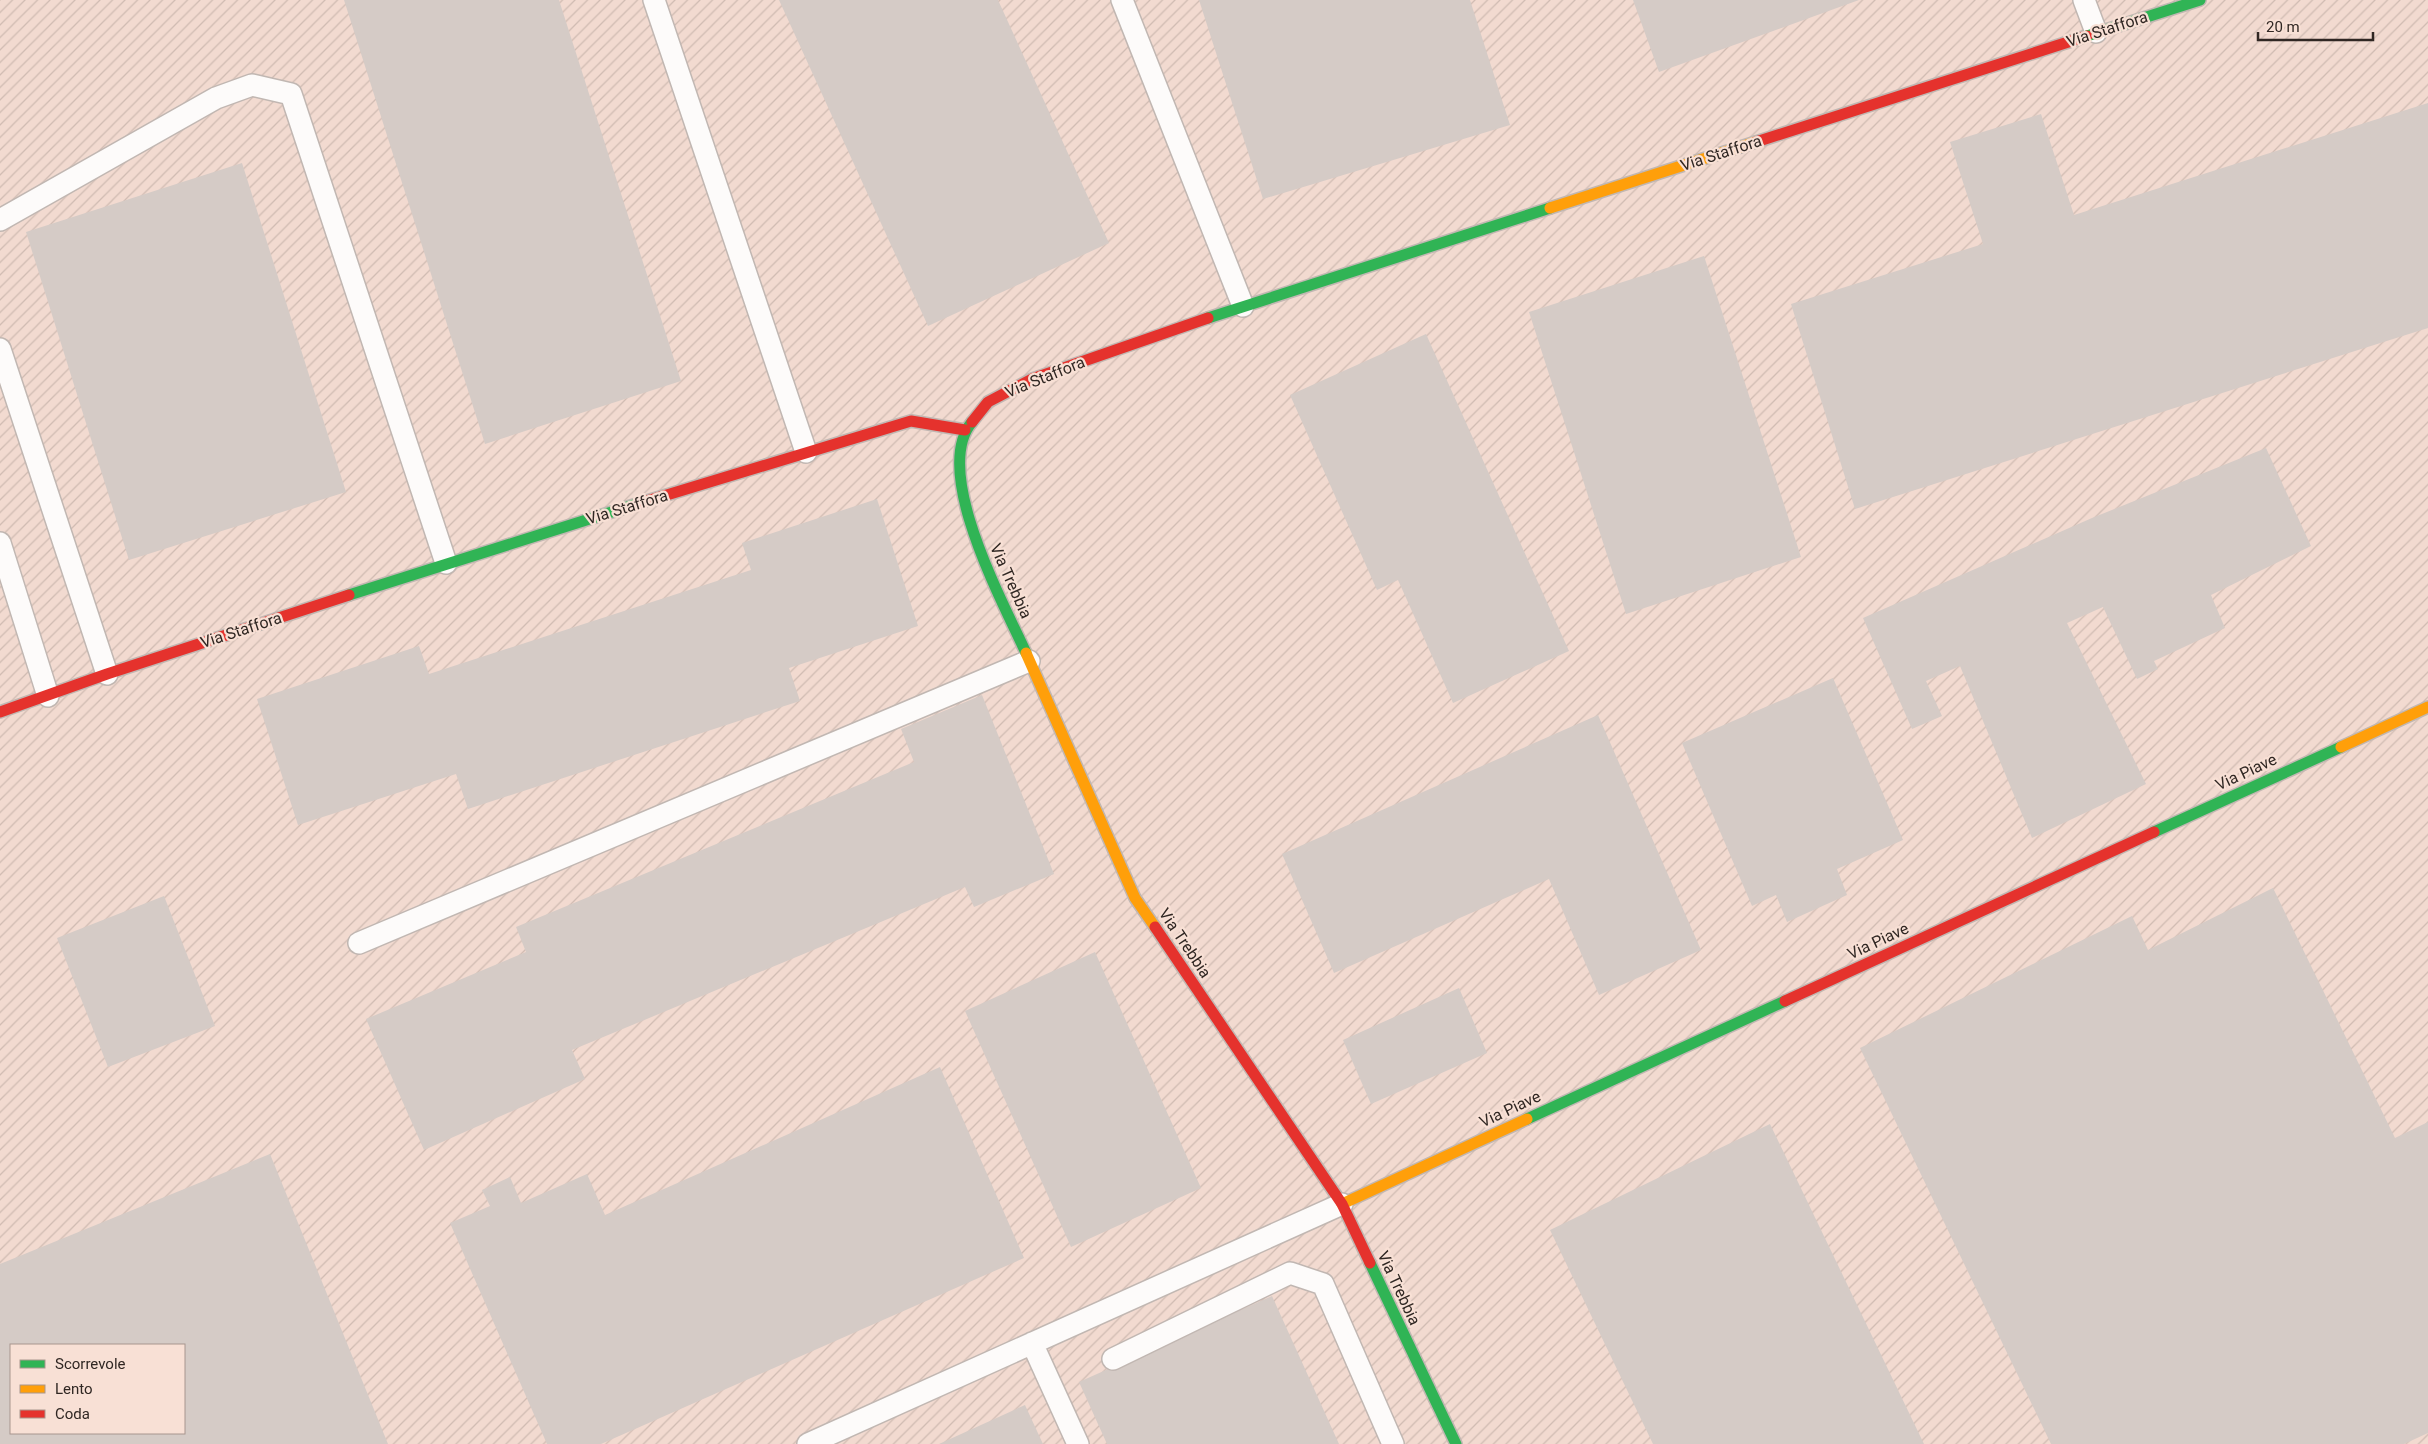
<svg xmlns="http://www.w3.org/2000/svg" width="2428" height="1444" font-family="Roboto,sans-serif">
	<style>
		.industrial { fill: url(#industrial-furrows); fill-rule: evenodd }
		.building { fill: #d5cbc6; fill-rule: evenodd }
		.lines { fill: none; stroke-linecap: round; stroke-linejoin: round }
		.lane-casing { stroke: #c1b7b2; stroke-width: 24 }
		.fast-casing { stroke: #c1b7b2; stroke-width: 14 }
		.slow-casing { stroke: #c1b7b2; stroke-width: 14 }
		.jam-casing { stroke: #c1b7b2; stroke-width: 14 }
		.lane { stroke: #fdfbfa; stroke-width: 21 }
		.fast { stroke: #30b455; stroke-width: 11 }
		.slow { stroke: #ff9f0a; stroke-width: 11 }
		.jam { stroke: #e5322d; stroke-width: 11 }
		.labels { text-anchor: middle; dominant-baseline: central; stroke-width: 4.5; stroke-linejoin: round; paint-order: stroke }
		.street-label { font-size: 16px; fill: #302723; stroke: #f8e0d5 }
	</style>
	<defs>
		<pattern id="industrial-furrows" width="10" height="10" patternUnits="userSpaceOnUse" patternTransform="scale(1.25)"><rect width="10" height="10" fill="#f2dad0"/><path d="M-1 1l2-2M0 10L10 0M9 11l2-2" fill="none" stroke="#d0bbb2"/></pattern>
	</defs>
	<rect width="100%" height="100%" fill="#f0e3dd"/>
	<path class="industrial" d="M 0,0 L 2428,0 L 2428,1444 L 0,1444 ZM 11,1345 L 184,1345 L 184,1433 L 11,1433 Z"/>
	<path class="building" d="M 344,0 L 559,0 L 681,381 L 485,444 Z
		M 779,0 L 998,0 L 1109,243 L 928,326 Z
		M 1199,0 L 1470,0 L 1510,125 L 1263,199 Z
		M 1633,0 L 1859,0 L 1659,72 Z
		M 2428,103 L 2428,328 L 1855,509 L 1791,304 L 1983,244 L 1950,142 L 2041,114 L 2074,215 Z
		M 242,163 L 346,492 L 129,560 L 26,232 Z
		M 1704,256 L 1801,557 L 1626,614 L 1529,312 Z
		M 1426,334 L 1569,651 L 1453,703 L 1398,580 L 1377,590 L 1290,395 Z
		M 2266,448 L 2311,546 L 2211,595 L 2225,628 L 2154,661 L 2158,669 L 2137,679 L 2103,607 L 2067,623 L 2146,784 L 2032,838 L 1960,666 L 1926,681 L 1942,716 L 1912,729 L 1863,618 L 2092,518 Z
		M 877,499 L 918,626 L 789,668 L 800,701 L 468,809 L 456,774 L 298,825 L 257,699 L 419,646 L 429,674 L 751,570 L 742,543 Z
		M 1833,678 L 1903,840 L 1837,869 L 1847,895 L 1787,922 L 1776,895 L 1752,906 L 1682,743 Z
		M 982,695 L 1054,874 L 974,907 L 965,887 L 572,1050 L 585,1079 L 424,1150 L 366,1019 L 526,952 L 516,927 L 914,762 L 901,729 Z
		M 1598,715 L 1701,950 L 1599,995 L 1549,879 L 1334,973 L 1282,854 Z
		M 2273,888 L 2395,1138 L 2428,1122 L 2428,1433 L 2404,1444 L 2051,1444 L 1860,1048 L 2132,916 L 2148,950 Z
		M 164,896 L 215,1026 L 108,1067 L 57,938 Z
		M 1095,952 L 1201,1188 L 1071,1247 L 965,1011 Z
		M 1459,988 L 1487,1053 L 1371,1104 L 1343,1040 Z
		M 940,1067 L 1024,1258 L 601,1444 L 547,1444 L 450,1223 L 490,1206 L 482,1190 L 510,1177 L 521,1203 L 587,1174 L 605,1215 Z
		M 1770,1124 L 1924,1444 L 1653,1444 L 1550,1230 Z
		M 270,1154 L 388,1444 L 0,1444 L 0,1264 ZM 11,1345 L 184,1345 L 184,1433 L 11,1433 Z
		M 1272,1296 L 1339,1444 L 1107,1444 L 1079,1382 Z
		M 1025,1405 L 1043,1444 L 939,1444 Z"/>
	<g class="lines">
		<g class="lane-casing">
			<path id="lane" d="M 654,0 L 806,452
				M 1122,0 L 1243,306
				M 2084,0 L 2096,32
				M 0,220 L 216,98 L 252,85 L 291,94 L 446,563
				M 0,349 L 107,674
				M 0,543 L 48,696
				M 359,943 L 1029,661
				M 1032,1343 L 1078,1444
				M 1113,1359 L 1290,1273 L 1323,1284 L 1393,1444
				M 808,1444 L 1342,1204"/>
		</g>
		<g class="fast-casing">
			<path id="fast" d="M 2087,36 L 2200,0
				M 1208,318 L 1550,208
				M 972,422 C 931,471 1003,602 1026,653
				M 349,595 L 637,504
				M 2154,832 L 2341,747
				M 1527,1119 L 1785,1001
				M 1370,1263 L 1456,1444"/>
		</g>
		<g class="slow-casing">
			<path id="slow" d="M 1550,208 L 1756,142
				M 1026,653 L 1135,898 L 1155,927
				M 2341,747 L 2428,707
				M 1342,1204 L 1527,1119"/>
		</g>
		<g class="jam-casing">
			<path id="jam" d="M 1756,142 L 2087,36
				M 972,422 L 988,402 L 1032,379 L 1208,318
				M 637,504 L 911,421 L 965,430
				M 0,712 L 107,674 L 349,595
				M 1155,927 L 1342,1204 L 1370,1263
				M 1785,1001 L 2154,832"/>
		</g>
		<use href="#lane" class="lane"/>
		<use href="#fast" class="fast"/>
		<use href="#slow" class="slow"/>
		<use href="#jam" class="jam"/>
	</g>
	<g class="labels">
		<g class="street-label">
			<text transform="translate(2107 29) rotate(-18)">Via Staffora</text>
			<text transform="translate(1721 153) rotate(-18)">Via Staffora</text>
			<text transform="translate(1045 377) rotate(-22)">Via Staffora</text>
			<text transform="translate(627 507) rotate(-17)">Via Staffora</text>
			<text transform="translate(1011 581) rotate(66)">Via Trebbia</text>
			<text transform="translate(241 630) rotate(-18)">Via Staffora</text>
			<text transform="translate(2246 772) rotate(-25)">Via Piave</text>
			<text transform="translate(1878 941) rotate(-25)">Via Piave</text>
			<text transform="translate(1185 943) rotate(56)">Via Trebbia</text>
			<text transform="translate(1510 1109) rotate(-25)">Via Piave</text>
			<text transform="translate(1399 1288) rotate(65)">Via Trebbia</text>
		</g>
	</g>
	<rect x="10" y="1344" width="175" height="90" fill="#f8e0d5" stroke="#a8968e"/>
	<rect x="20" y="1360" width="25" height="8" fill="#30b455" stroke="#a8968e"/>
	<text x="55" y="1369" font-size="15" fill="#302723">Scorrevole</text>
	<rect x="20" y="1385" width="25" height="8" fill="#ff9f0a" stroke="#a8968e"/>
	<text x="55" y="1394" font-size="15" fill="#302723">Lento</text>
	<rect x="20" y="1410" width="25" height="8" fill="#e5322d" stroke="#a8968e"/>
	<text x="55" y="1419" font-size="15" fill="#302723">Coda</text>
	<path d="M2258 32v8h115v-8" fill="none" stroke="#302723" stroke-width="2.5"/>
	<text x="2266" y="32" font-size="15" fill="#302723" stroke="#f8e0d5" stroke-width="4" paint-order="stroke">20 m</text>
</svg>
